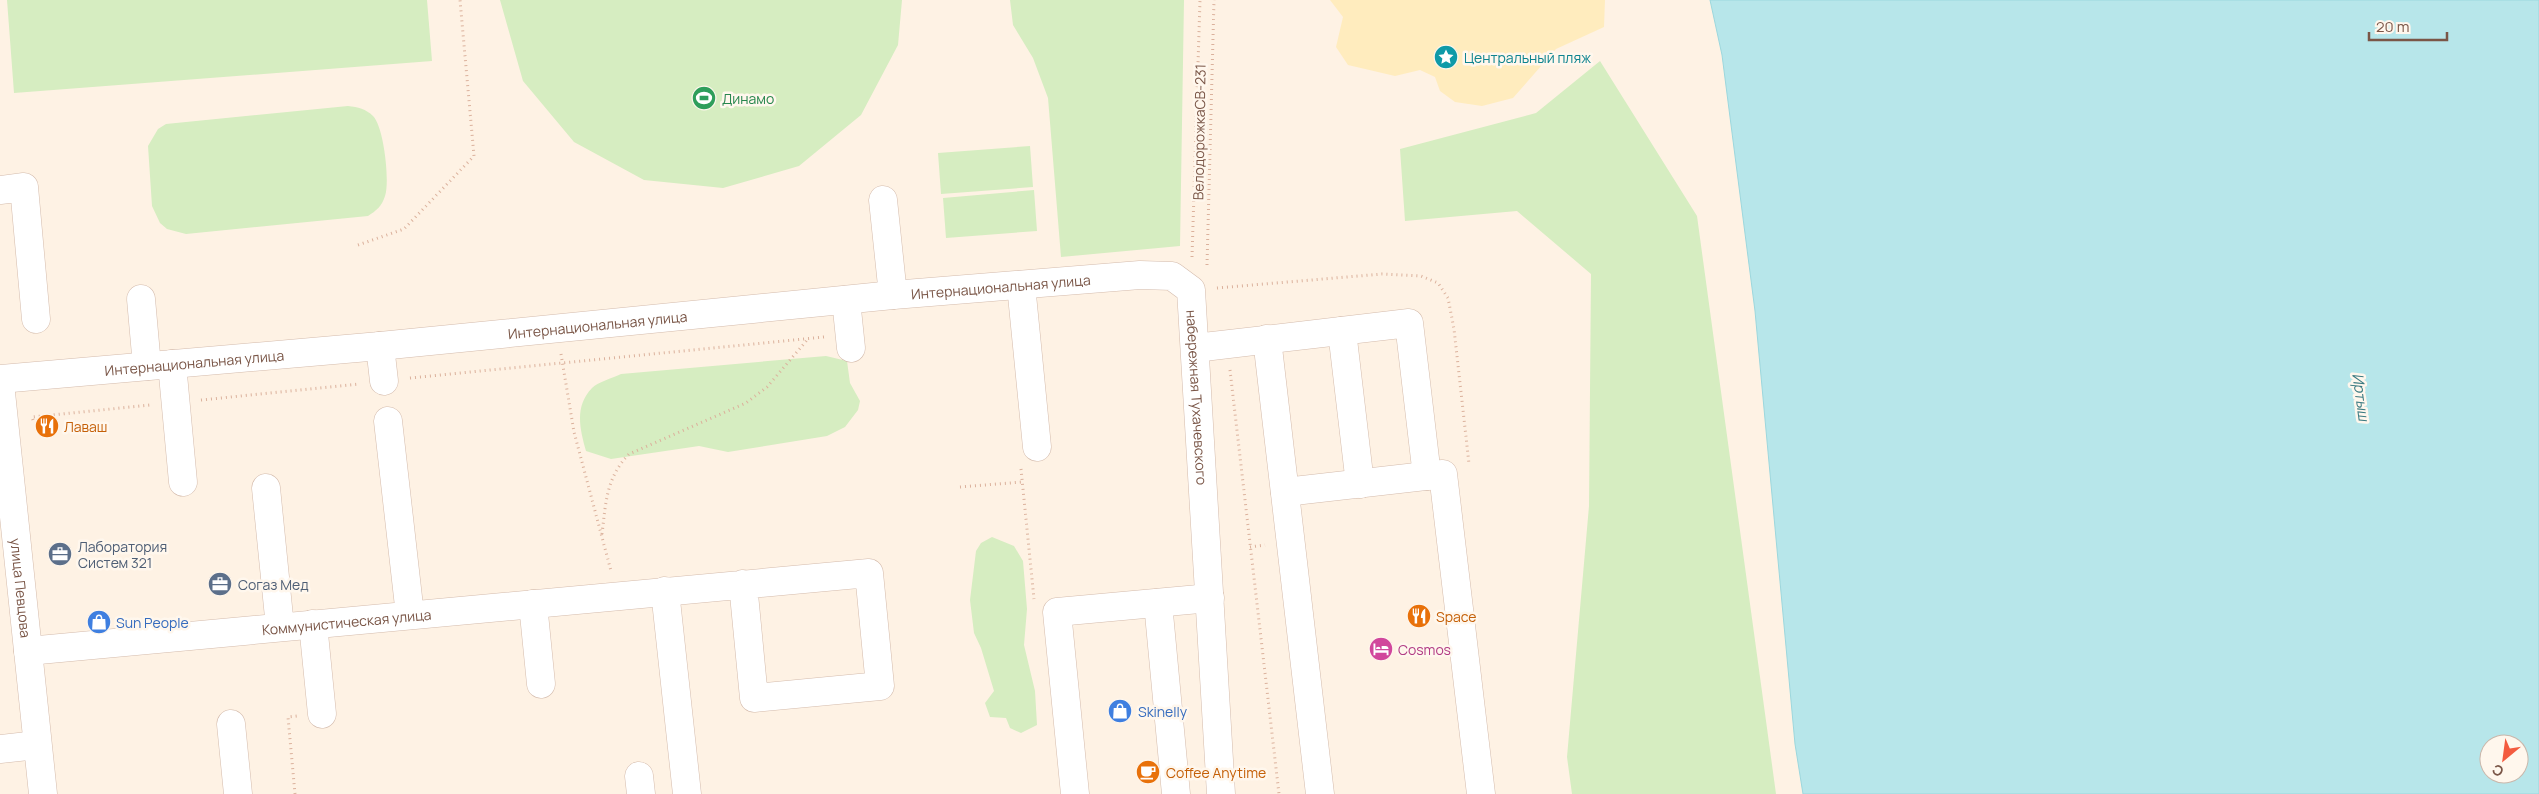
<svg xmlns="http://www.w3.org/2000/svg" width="2539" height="794" font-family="Manrope,sans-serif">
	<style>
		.green { fill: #d6edc1 }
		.sand { fill: #ffecbe }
		.water { fill: #b7e6ea; stroke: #9cd7dd; fill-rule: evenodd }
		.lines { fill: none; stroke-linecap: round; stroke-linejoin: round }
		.minor-casing { stroke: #d4bbac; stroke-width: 29 }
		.path { stroke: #dbb19c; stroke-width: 3; stroke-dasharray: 1 4; stroke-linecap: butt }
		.minor { stroke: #fff; stroke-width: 28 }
		.labels { text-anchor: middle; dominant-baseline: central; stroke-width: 5; stroke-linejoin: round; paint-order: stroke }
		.culture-label { font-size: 14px; fill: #0d838f; stroke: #fff7ed; text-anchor: start }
		.leisure-label { font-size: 14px; fill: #27864d; stroke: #fff7ed; text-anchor: start }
		.street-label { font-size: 14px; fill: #7a5647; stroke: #fff7ed }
		.food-label { font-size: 14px; fill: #c56008; stroke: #fff7ed; text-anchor: start }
		.service-label { font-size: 14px; fill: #4e5e75; stroke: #fff7ed; text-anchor: start }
		.shop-label { font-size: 14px; fill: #366cbe; stroke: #fff7ed; text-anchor: start }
		.hotel-label { font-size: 14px; fill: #b23c85; stroke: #fff7ed; text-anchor: start }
		.water-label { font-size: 15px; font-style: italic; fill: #397980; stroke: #fff7ed }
	</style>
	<rect width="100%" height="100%" fill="#fef2e4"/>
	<path class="green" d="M 7,0 L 427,0 L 432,61 L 14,93 Z
		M 500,0 L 902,0 L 898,45 L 861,115 L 799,166 L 723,188 L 644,180 L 574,142 L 523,81 Z
		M 1010,0 L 1184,0 L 1180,246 L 1061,257 L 1048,98 L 1033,58 L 1013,25 Z
		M 1600,61 L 1697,216 L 1776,794 L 1572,794 L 1567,757 L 1589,506 L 1591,274 L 1517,211 L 1405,221 L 1400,149 L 1536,113 Z
		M 348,106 C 358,107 366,109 373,116 C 384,127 390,182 385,196 C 382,206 376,211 368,216 L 186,234 L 167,229 L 160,223 L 152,206 L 148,146 L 158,129 L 166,124 Z
		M 1030,146 L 1033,187 L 941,194 L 938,153 Z
		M 1034,190 L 1037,231 L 946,238 L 943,198 Z
		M 826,356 L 847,361 L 850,383 L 860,401 L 858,410 L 845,427 L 827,436 L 728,452 L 699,446 L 611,459 L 586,451 C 580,429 574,407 592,388 C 598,382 613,378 621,374 Z
		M 992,537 L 1014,546 L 1023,561 L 1027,609 L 1024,645 L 1035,691 L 1037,725 L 1021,733 L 1010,728 L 1006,718 L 990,717 L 985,703 L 994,691 L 981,648 L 974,633 L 970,600 L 976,551 L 981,543 Z"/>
	<path class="sand" d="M 1330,0 L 1605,0 L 1604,27 L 1556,49 L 1513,98 L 1482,106 L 1455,102 L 1440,91 L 1435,77 L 1420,70 L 1395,76 L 1348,65 L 1336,47 L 1343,17 Z"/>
	<path class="water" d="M 1710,0 L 2539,0 L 2539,794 L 1803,794 L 1795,744 L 1755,311 L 1722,55 ZM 2489,744 L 2519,744 L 2519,774 L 2489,774 Z"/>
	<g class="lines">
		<g class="minor-casing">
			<g id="minor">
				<path d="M 0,190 L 24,187 L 36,319"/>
				<path d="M 883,200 L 893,295"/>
				<path d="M 1021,285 L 1037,447"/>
				<path d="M 141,299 L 147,366"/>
				<path d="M 846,300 L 851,348"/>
				<path d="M 1342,331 L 1360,484"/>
				<path d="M 1267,339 L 1320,794"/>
				<path d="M 380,346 L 384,381"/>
				<path d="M 1195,348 L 1409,323 L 1427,476"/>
				<path d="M 172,364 L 183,482"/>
				<path id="s1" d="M 0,379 L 380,346 L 893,295 L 1140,275 L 1172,276 L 1191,290 L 1221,794"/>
				<path id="s2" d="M 0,383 L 43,794"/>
				<path d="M 388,421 L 410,615"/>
				<path d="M 266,488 L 280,627"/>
				<path d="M 1285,492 L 1443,474 L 1481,794"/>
				<path d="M 665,591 L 687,794"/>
				<path d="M 1158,603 L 1176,794"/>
				<path d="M 533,604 L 541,684"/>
				<path d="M 313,624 L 322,714"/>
				<path id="s3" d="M 28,651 L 869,573 L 880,686 L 754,698 L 743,584"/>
				<path d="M 231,724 L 238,794"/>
				<path d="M 0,749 L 37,745"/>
				<path d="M 639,776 L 641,794"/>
				<path d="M 1075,794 L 1057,612 L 1210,598"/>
			</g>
		</g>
		<path class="path" d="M 358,245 L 404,229 L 474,156 L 460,0
			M 1192,257 L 1200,0
			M 1207,265 L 1214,0
			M 1217,288 L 1382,274 L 1421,276 L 1438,283 L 1448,298 L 1454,329 L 1469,464
			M 561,354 L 574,432 L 611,571
			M 1230,370 L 1279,794
			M 410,378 L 824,337
			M 201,400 L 359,384
			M 33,420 L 32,417 L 150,405
			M 1021,469 L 1034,599
			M 960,487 L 1022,482
			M 602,534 C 606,502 606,478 629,454 L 746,403 L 767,387 L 808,339
			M 1250,547 L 1265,545
			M 295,794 L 288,717 L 297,716"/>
		<use href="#minor" class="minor"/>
	</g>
	<defs>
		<g id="sight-disc" transform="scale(1.25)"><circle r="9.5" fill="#0f9aa8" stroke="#fff7ed"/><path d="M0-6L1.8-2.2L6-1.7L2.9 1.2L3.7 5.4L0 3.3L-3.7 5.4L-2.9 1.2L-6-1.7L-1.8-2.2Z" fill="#fff"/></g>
		<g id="stadium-disc" transform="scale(1.25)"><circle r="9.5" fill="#2e9e5b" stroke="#fff7ed"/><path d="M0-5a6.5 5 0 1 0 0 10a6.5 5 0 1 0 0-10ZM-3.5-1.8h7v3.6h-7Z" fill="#fff"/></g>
		<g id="restaurant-disc" transform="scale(1.25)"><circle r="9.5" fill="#e8710a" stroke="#fff7ed"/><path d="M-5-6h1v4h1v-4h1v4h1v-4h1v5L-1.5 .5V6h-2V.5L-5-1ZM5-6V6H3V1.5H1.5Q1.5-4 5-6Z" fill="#fff"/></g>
		<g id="office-disc" transform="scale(1.25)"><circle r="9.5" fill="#5c6f8a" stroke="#fff7ed"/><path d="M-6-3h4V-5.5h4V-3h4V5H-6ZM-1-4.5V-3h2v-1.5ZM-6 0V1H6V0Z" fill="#fff"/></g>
		<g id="shop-disc" transform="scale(1.25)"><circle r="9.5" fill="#3f7fe0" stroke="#fff7ed"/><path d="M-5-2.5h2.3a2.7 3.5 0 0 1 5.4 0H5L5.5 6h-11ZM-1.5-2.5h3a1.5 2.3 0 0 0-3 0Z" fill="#fff"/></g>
		<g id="hotel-disc" transform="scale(1.25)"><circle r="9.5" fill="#d1479c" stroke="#fff7ed"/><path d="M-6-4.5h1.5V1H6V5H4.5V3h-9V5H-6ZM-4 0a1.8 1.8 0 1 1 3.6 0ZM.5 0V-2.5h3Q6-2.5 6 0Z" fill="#fff"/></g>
		<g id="cafe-disc" transform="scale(1.25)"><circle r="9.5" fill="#e8710a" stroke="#fff7ed"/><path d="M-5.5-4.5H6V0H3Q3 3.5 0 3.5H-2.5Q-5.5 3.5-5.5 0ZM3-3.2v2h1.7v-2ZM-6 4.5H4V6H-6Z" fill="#fff"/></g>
	</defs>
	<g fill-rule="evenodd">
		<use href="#sight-disc" x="1446" y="57"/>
		<use href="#stadium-disc" x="704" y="98"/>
		<use href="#restaurant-disc" x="47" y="426"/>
		<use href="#office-disc" x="60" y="554"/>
		<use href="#office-disc" x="220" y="584"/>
		<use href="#restaurant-disc" x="1419" y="616"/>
		<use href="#shop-disc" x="99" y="622"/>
		<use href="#hotel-disc" x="1381" y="649"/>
		<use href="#shop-disc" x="1120" y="711"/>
		<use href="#cafe-disc" x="1148" y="772"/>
	</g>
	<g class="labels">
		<g class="culture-label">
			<text x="1464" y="57">Центральный пляж</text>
		</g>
		<g class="leisure-label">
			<text x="722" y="98">Динамо</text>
		</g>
		<g class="street-label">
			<text transform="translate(1199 132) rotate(-89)">ВелодорожкаСВ-231</text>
			<text stroke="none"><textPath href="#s1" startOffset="1005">Интернациональная улица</textPath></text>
			<text stroke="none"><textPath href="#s1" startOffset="600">Интернациональная улица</textPath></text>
			<text stroke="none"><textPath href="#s1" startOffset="195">Интернациональная улица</textPath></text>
			<text stroke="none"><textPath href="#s1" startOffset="1308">набережная Тухачевского</textPath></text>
			<text stroke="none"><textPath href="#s2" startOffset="206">улица Певцова</textPath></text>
			<text stroke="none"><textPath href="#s3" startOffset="320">Коммунистическая улица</textPath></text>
		</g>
		<g class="food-label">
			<text x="64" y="426">Лаваш</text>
			<text x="1436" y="616">Space</text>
			<text x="1166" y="772">Coffee Anytime</text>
		</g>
		<g class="service-label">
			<text x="78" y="546">Лаборатория<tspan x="78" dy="16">Систем 321</tspan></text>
			<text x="238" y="584">Согаз Мед</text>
		</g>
		<g class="shop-label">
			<text x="116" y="622">Sun People</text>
			<text x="1138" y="711">Skinelly</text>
		</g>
		<g class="hotel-label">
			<text x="1398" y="649">Cosmos</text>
		</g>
		<g class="water-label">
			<text transform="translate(2361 397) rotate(82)">Иртыш</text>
		</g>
	</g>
	<g transform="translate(2504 759) rotate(209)"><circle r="24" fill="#fff7ed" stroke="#cab7ab"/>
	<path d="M0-4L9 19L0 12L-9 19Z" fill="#f35b3f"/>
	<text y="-8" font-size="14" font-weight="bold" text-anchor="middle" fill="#7a5647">С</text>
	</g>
	<path d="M2369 32v8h78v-8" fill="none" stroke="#7a5647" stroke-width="2.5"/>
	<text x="2376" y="32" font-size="15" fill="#7a5647" stroke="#fff7ed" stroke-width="4" paint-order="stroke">20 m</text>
</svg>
